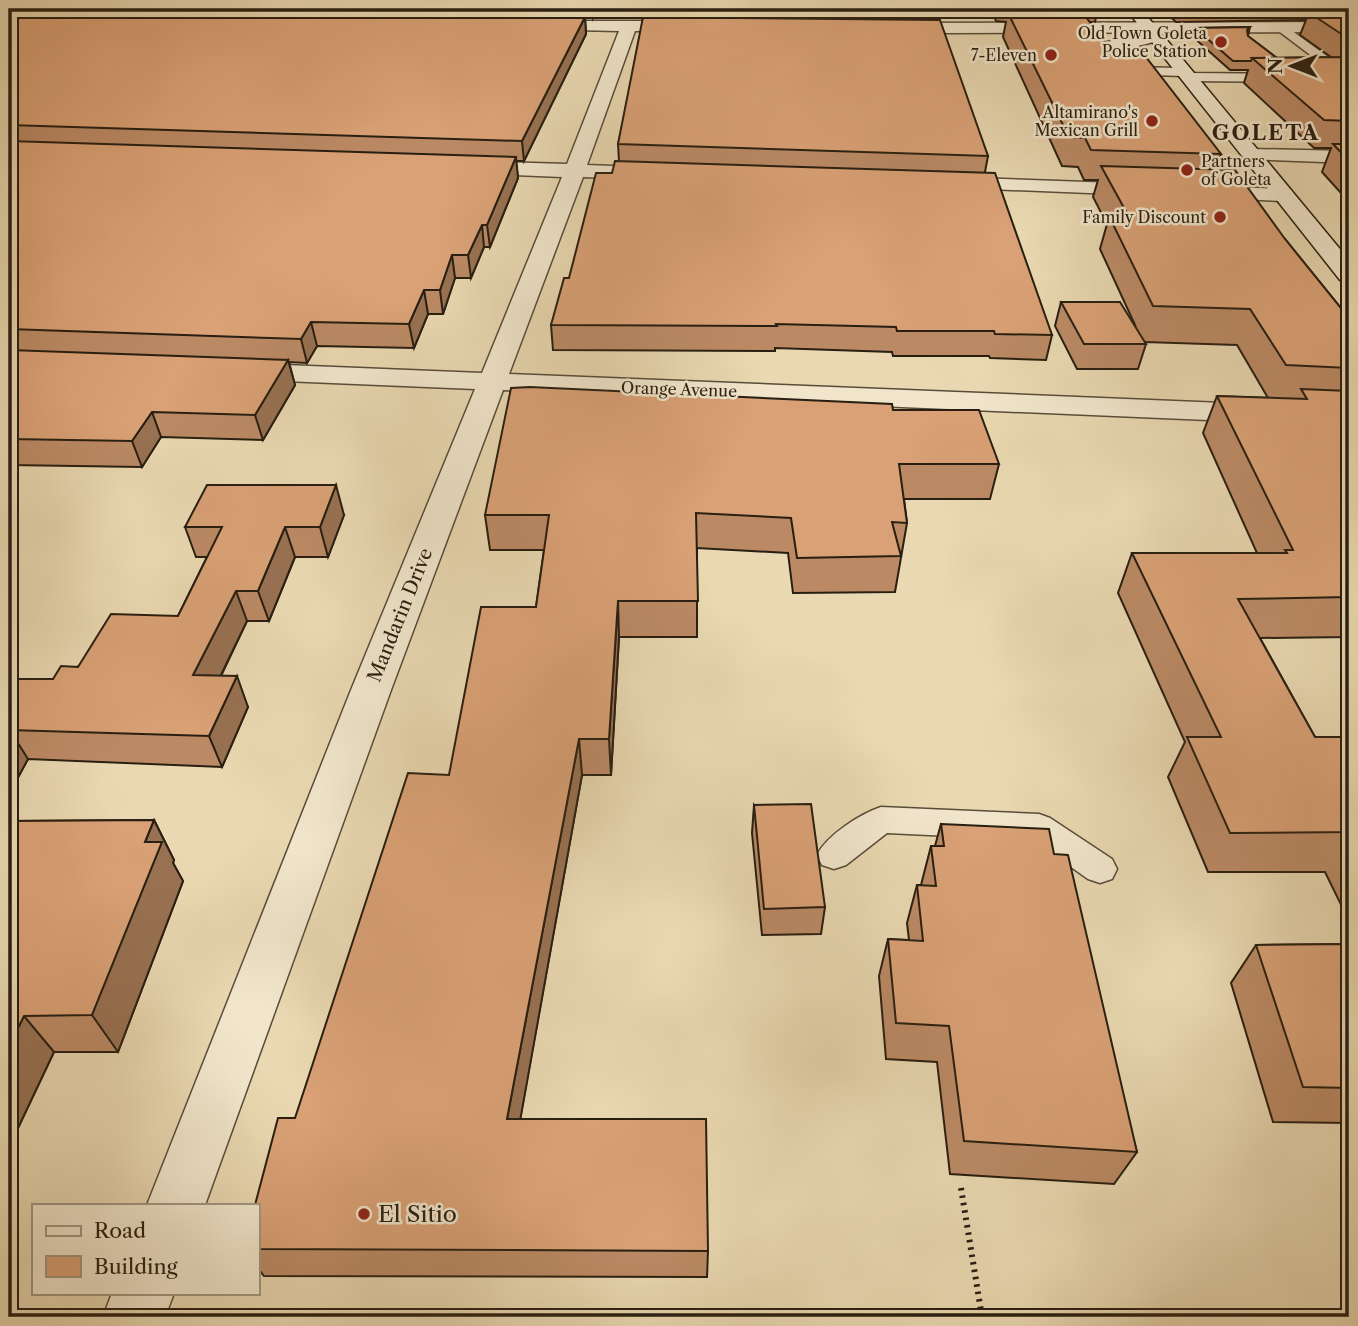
<svg xmlns="http://www.w3.org/2000/svg" width="1358" height="1326" font-family="'Libre Caslon Text',serif">
	<style>
		.lines { fill: none; stroke-linecap: round; stroke-linejoin: round }
		.lane-casing { stroke: #584c39; stroke-width: 3 }
		.street-casing { stroke: #584c39; stroke-width: 3 }
		.secondary-casing { stroke: #281e11; stroke-width: 3 }
		.path { stroke: #281e11; stroke-width: 6; stroke-dasharray: 2.5 5; stroke-linecap: butt }
		.lane { fill: #f1e6cc; fill-rule: evenodd }
		.street { fill: #f1e6cc; fill-rule: evenodd }
		.secondary { fill: #f1e6cc; fill-rule: evenodd }
		.wall { fill: #bb8a65; stroke: #281e11; stroke-width: 2 }
		.shaded-wall { fill: #987152; stroke: #281e11; stroke-width: 2 }
		.building { fill: #d9a175; stroke: #281e11; stroke-width: 2 }
		.poi-dot { fill: #8f2418; stroke: #f1e6cc; stroke-width: 2.5 }
		.labels { text-anchor: middle; dominant-baseline: central; stroke-width: 5; stroke-linejoin: round; paint-order: stroke }
		.far-poi-label { font-size: 16px; fill: #281e11; stroke: #f1e6cc; text-anchor: end }
		.far-street-label { font-size: 16px; fill: #281e11; stroke: #f1e6cc }
		.street-label { font-size: 19px; fill: #281e11; stroke: #f1e6cc }
		.far-district-label { font-size: 21px; font-weight: bold; letter-spacing: 2px; fill: #281e11; stroke: #f1e6cc }
		.near-poi-label { font-size: 23px; fill: #281e11; stroke: #f1e6cc; text-anchor: start }
	</style>
	<rect width="100%" height="100%" fill="#e9d8b1"/>
	<filter id="stains"><feTurbulence type="fractalNoise" baseFrequency=".00286" numOctaves="4"/><feColorMatrix values="0 0 0 0 .2 0 0 0 0 .09 0 0 0 0 .02 0 0 0 .5 -.17"/></filter>
	<radialGradient id="worn" r=".72"><stop offset=".6" stop-color="#630" stop-opacity="0"/><stop offset="1" stop-color="#630" stop-opacity=".3"/></radialGradient>
	<g class="lines">
		<g class="lane-casing">
			<path id="lane" d="M 1276,25 L 1284,25 L 1349,72 L 1349,80 L 1339,81 L 1338,76 L 1276,29 Z
				M 1157,35 L 1163,38 L 1161,40 C 1143,45 1101,57 1086,46 C 1090,43 1145,37 1157,35 Z
				M 1119,67 L 1185,68 L 1189,69 L 1190,73 L 1284,74 L 1290,78 L 1284,82 L 1189,81 L 1185,80 L 1184,76 L 1115,74 L 1115,68 Z
				M 881,807 L 1039,814 L 1050,818 L 1112,859 L 1117,869 L 1112,879 L 1100,883 L 1088,879 L 1033,840 L 887,833 L 846,865 L 834,869 L 822,865 L 817,855 C 827,835 860,814 881,807 Z"/>
		</g>
		<g class="street-casing">
			<path id="street" d="M 41,9 L 55,9 L 50,19 L 87,21 L 95,26 L 87,31 L 41,26 L 34,19 Z
				M 532,21 L 693,21 L 701,26 L 693,31 L 635,31 L 587,165 L 664,168 L 671,170 L 674,174 L 671,178 L 664,180 L 583,177 L 509,374 L 1349,408 L 1349,426 L 503,390 L 391,690 L 205,1205 L 147,1205 L 351,690 L 475,389 L 238,379 L 228,377 L 224,371 L 228,365 L 238,363 L 482,373 L 562,177 L 466,173 L 459,171 L 456,167 L 459,163 L 466,161 L 567,164 L 619,31 L 527,29 L 524,26 L 527,23 Z
				M 1349,22 L 1349,32 L 950,33 L 893,33 L 885,28 L 893,23 Z
				M 1252,149 L 1349,151 L 1349,163 L 1245,159 L 1242,155 L 1245,151 Z
				M 948,177 L 1283,189 L 1291,190 L 1294,195 L 1291,200 L 1283,201 L 941,187 L 937,183 L 941,179 Z
				M 112,1293 L 174,1293 L 165,1317 L 103,1317 Z"/>
		</g>
		<g class="secondary-casing">
			<path id="secondary" d="M 1126,9 L 1141,9 L 1349,260 L 1349,282 L 1340,280 Z"/>
		</g>
		<path class="path" d="M 961,1188 L 982,1317"/>
		<use href="#lane" class="lane"/>
		<use href="#street" class="street"/>
		<use href="#secondary" class="secondary"/>
	</g>
	<path class="wall" d="M 9,9 L 38,9 L 36,12 L 54,14 L 52,9 L 597,9 L 593,18 L 585,18 L 586,34 L 524,161 L 516,161 L 518,178 L 490,247 L 484,247 L 471,278 L 455,278 L 443,314 L 428,314 L 414,348 L 317,346 L 307,363 L 289,362 L 295,385 L 263,440 L 161,437 L 142,467 L 9,465 Z
		M 646,9 L 934,9 L 933,20 L 988,156 L 985,172 L 1052,335 L 1046,360 L 990,358 L 989,356 L 893,356 L 892,352 L 775,348 L 775,351 L 553,350 L 551,325 L 569,278 L 612,173 L 619,161 L 618,144 L 646,17 Z
		M 991,9 L 1010,9 L 1010,13 L 1019,13 L 1016,9 L 1098,9 L 1095,22 L 1090,22 L 1111,51 L 1221,154 L 1216,170 L 1285,239 L 1349,318 L 1349,637 L 1260,638 L 1315,737 L 1349,737 L 1349,921 L 1325,872 L 1208,872 L 1168,777 L 1185,742 L 1118,593 L 1132,553 L 1257,553 L 1203,433 L 1217,396 L 1268,398 L 1237,345 L 1145,342 L 1146,344 L 1138,369 L 1077,369 L 1055,326 L 1061,302 L 1135,325 L 1100,249 L 1107,224 L 1093,197 L 1098,180 L 1084,180 L 1078,167 L 1062,166 L 1003,37 L 1006,22 L 996,21 Z
		M 1162,9 L 1349,9 L 1349,202 L 1322,172 L 1331,148 L 1314,148 L 1244,83 L 1248,70 L 1230,70 L 1193,37 L 1195,28 L 1250,27 L 1248,36 L 1277,58 L 1331,57 L 1300,35 L 1306,20 L 1176,22 Z
		M 893,410 L 999,464 L 990,499 L 904,499 L 907,523 L 895,592 L 793,593 L 788,553 L 697,548 L 697,637 L 619,637 L 611,775 L 582,775 L 520,1119 L 708,1251 L 707,1277 L 264,1276 L 257,1267 L 257,1205 L 449,775 L 536,607 L 544,550 L 490,550 L 485,515 Z
		M 344,515 L 328,557 L 295,557 L 269,621 L 247,621 L 221,676 L 248,707 L 222,767 L 28,759 L 9,794 L 9,679 L 53,679 L 178,616 L 207,557 L 196,557 L 185,527 Z
		M 754,805 L 825,907 L 821,934 L 762,935 L 752,833 Z
		M 154,820 L 174,860 L 173,863 L 183,881 L 118,1052 L 54,1052 L 9,1147 L 9,821 Z
		M 941,824 L 1054,854 L 1137,1152 L 1114,1184 L 950,1174 L 937,1062 L 886,1059 L 879,976 L 888,939 L 909,940 L 907,923 L 917,885 L 921,885 L 931,846 L 935,846 Z
		M 1349,944 L 1349,1123 L 1273,1122 L 1231,983 L 1256,945 Z"/>
	<path class="shaded-wall" d="M 592,9 L 597,9 L 593,18 Z
		M 585,17 L 586,34 L 524,161 L 522,141 Z
		M 516,157 L 518,178 L 490,247 L 487,225 Z
		M 482,225 L 484,247 L 471,278 L 468,255 Z
		M 452,255 L 455,278 L 443,314 L 440,290 Z
		M 424,290 L 428,314 L 414,348 L 409,324 Z
		M 311,322 L 317,346 L 307,363 L 301,339 Z
		M 288,360 L 295,385 L 263,440 L 255,415 Z
		M 152,412 L 161,437 L 142,467 L 132,441 Z
		M 336,485 L 344,515 L 328,557 L 320,527 Z
		M 285,527 L 295,557 L 269,621 L 258,591 Z
		M 236,591 L 247,621 L 206,706 L 193,675 Z
		M 618,601 L 619,637 L 611,775 L 609,739 Z
		M 237,676 L 248,707 L 222,767 L 209,736 Z
		M 9,729 L 28,759 L 9,794 Z
		M 579,739 L 582,775 L 515,1149 L 507,1119 Z
		M 154,820 L 174,860 L 173,863 L 183,881 L 118,1052 L 92,1015 L 145,842 Z
		M 24,1016 L 54,1052 L 9,1147 L 9,1046 Z"/>
	<path class="building" d="M 9,9 L 31,9 L 33,11 L 69,17 L 585,17 L 522,141 L 9,125 Z
		M 742,9 L 934,9 L 934,10 Z
		M 1349,11 L 1349,39 L 1308,12 Z
		M 1008,13 L 1083,13 L 1111,51 L 1142,52 L 1221,154 L 1091,150 L 1085,138 L 1069,137 Z
		M 643,17 L 940,20 L 988,156 L 618,144 Z
		M 1250,27 L 1247,30 L 1248,36 L 1277,58 L 1252,58 L 1251,61 L 1233,61 L 1195,28 Z
		M 1349,57 L 1349,121 L 1324,120 L 1252,58 Z
		M 9,141 L 516,157 L 487,225 L 482,225 L 468,255 L 452,255 L 440,290 L 424,290 L 409,324 L 311,322 L 301,339 L 9,329 Z
		M 1333,144 L 1349,144 L 1349,161 Z
		M 615,161 L 995,173 L 1052,335 L 995,334 L 994,331 L 897,331 L 896,327 L 776,324 L 777,326 L 551,325 L 564,278 L 569,278 L 596,173 L 612,173 Z
		M 1101,166 L 1235,170 L 1285,239 L 1349,318 L 1349,368 L 1286,365 L 1250,309 L 1153,306 L 1109,216 L 1129,217 Z
		M 1061,302 L 1120,302 L 1146,344 L 1084,344 Z
		M 9,350 L 288,360 L 255,415 L 152,412 L 132,441 L 9,439 Z
		M 530,387 L 892,404 L 893,410 L 979,410 L 999,464 L 899,464 L 907,523 L 892,522 L 901,556 L 797,558 L 791,518 L 696,513 L 698,601 L 618,601 L 609,739 L 579,739 L 507,1119 L 706,1119 L 708,1251 L 257,1249 L 257,1205 L 255,1205 L 278,1118 L 295,1118 L 408,773 L 449,775 L 481,607 L 536,607 L 549,515 L 485,515 L 511,388 Z
		M 1301,389 L 1349,391 L 1349,597 L 1238,599 L 1315,737 L 1349,737 L 1349,832 L 1230,833 L 1187,737 L 1221,737 L 1132,553 L 1287,553 L 1285,550 L 1293,550 L 1217,396 L 1307,399 Z
		M 207,485 L 336,485 L 320,527 L 285,527 L 258,591 L 236,591 L 193,675 L 237,676 L 209,736 L 9,730 L 9,679 L 53,679 L 61,666 L 78,667 L 111,614 L 178,616 L 222,527 L 185,527 Z
		M 811,804 L 825,907 L 764,909 L 754,805 Z
		M 154,820 L 145,842 L 162,842 L 92,1015 L 24,1016 L 9,1046 L 9,821 Z
		M 941,824 L 1049,829 L 1054,854 L 1068,855 L 1137,1152 L 964,1141 L 949,1026 L 896,1023 L 888,939 L 923,941 L 917,885 L 936,886 L 931,846 L 944,846 Z
		M 1349,944 L 1349,1088 L 1303,1087 L 1256,945 Z"/>
	<g class="poi-dot">
		<circle cx="1221" cy="42" r="7"/>
		<circle cx="1051" cy="55" r="7"/>
		<circle cx="1152" cy="121" r="7"/>
		<circle cx="1187" cy="170" r="7"/>
		<circle cx="1220" cy="217" r="7"/>
		<circle cx="364" cy="1214" r="7"/>
	</g>
	<g class="labels">
		<g class="far-poi-label">
			<text x="1207" y="33">Old Town Goleta<tspan x="1207" dy="18">Police Station</tspan></text>
			<text x="1037" y="55">7-Eleven</text>
			<text x="1138" y="112">Altamirano's<tspan x="1138" dy="18">Mexican Grill</tspan></text>
			<text x="1201" y="161" text-anchor="start">Partners<tspan x="1201" dy="18">of Goleta</tspan></text>
			<text x="1206" y="217">Family Discount</text>
		</g>
		<g class="far-street-label">
			<text transform="translate(679 389) rotate(2)">Orange Avenue</text>
		</g>
		<g class="street-label">
			<text transform="translate(400 615) rotate(-68)">Mandarin Drive</text>
		</g>
		<g class="far-district-label">
			<text x="1266" y="132">GOLETA</text>
		</g>
		<g class="near-poi-label">
			<text x="378" y="1214">El Sitio</text>
		</g>
	</g>
	<rect width="1358" height="1326" fill="none" stroke="#e9d8b1" stroke-width="35"/>
	<rect x="10" y="10" width="1337" height="1305" fill="none" stroke="#281e11" stroke-width="3.5"/>
	<rect x="18" y="18" width="1323" height="1291" fill="none" stroke="#281e11" stroke-width="2"/>
	<rect x="32" y="1204" width="228" height="91" fill="#f1e6cc" stroke="#a19681" stroke-width="2"/>
	<rect x="46" y="1226" width="35" height="10" fill="#f1e6cc" stroke="#a19681" stroke-width="2"/>
	<text x="94" y="1238" font-size="21" fill="#281e11">Road</text>
	<rect x="46" y="1256" width="35" height="21" fill="#d9a175" stroke="#a19681" stroke-width="2"/>
	<text x="94" y="1274" font-size="21" fill="#281e11">Building</text>
	<g transform="translate(1292 66) rotate(270)" stroke="#f1e6cc" stroke-width="5" paint-order="stroke">
	<path d="M0-5L12 26L0 18L-12 26Z" fill="#281e11"/>
	<text y="-10" font-size="19" font-weight="bold" text-anchor="middle" fill="#281e11">N</text>
	</g>
	<rect width="100%" height="100%" filter="url(#stains)"/>
	<rect width="100%" height="100%" fill="url(#worn)"/>
</svg>
